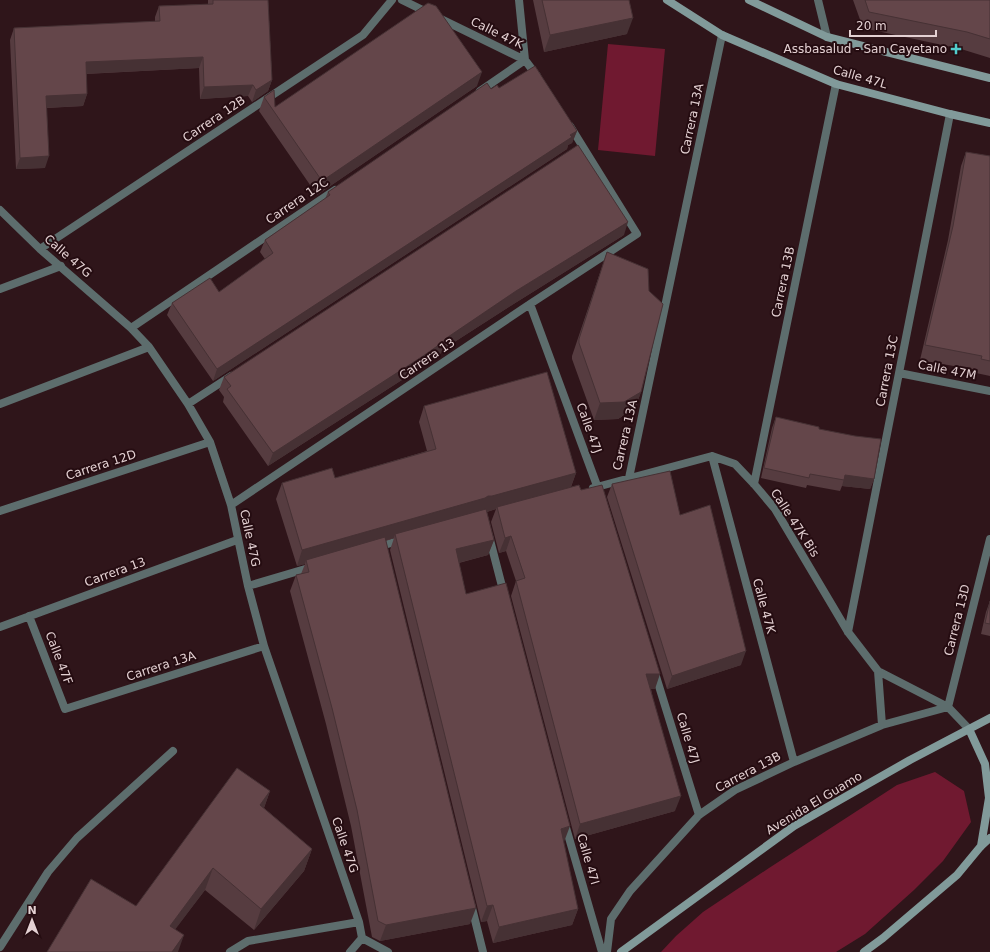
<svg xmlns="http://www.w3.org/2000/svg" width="990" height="952" font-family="'DejaVu Sans',sans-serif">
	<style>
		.green { fill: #701930 }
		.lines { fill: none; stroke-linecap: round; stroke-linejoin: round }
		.street { stroke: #5d6d6d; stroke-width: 8 }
		.secondary { stroke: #819a9a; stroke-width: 8 }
		.wall { fill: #563c40 }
		.shaded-wall { fill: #463134 }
		.building { fill: #64464a; stroke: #463134 }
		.poi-dot { fill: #52cdcd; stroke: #250c11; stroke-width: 1.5 }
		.labels { text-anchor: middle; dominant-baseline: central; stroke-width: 4; stroke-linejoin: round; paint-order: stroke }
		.street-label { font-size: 12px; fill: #e4d1d3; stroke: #250c11 }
		.poi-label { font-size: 12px; fill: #e4d1d3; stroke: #250c11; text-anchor: end }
	</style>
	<rect width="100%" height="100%" fill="#2f151a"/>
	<path class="green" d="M 608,44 L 665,49 L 655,156 L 598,150 Z
		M 935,772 L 964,791 L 971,822 L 943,861 L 914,890 L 865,934 L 836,952 L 661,952 L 676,936 L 703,912 L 769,868 L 897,785 Z"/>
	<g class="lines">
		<path class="street" d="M 402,0 L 525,60 L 537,76
			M 818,0 L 827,37
			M 480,91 L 525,60 L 519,0
			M 0,210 L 40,249 L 131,328 L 149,347 L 188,404 L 210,442 L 231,505 L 248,586 L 264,646 L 359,922 L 362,938 L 388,952
			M 40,249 L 363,35 L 392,0
			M 0,289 L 61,266
			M 530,304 L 599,491
			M 131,328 L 335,190
			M 899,373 L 990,391
			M 0,404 L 149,347
			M 188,404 L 231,376
			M 712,456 L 794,762
			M 629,478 L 722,35
			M 754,484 L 836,84
			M 593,488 L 712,456 L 735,464 L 754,484 L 775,509 L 848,632 L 878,671 L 948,707 L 969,729
			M 231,505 L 530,304 L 637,234 L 570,126
			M 0,511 L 210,442
			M 489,536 L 504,594
			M 377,547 L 402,540
			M 248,586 L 312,567
			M 29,616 L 65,709 L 264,646
			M 0,627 L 237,540
			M 848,632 L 950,114
			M 654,670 L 699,815
			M 878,671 L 882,725
			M 948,707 L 990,539
			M 565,824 L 602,952
			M 471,904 L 483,952
			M 0,947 L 48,872 L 77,838 L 173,751
			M 230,952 L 248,941 L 359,922
			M 350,952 L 362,938
			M 607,952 L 611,919 L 630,891 L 699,815 L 735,790 L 794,762 L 882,725 L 948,707"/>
		<path class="secondary" d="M 667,0 L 722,35 L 836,84 L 950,114 L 990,123
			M 749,0 L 827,37 L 990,78
			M 969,729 L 985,764 L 989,798 L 981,846
			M 621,952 L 794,826 L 910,760 L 990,718
			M 864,952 L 883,938 L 957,875 L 981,846 L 990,838"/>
	</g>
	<path class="wall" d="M 208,0 L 268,0 L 272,80 L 268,91 L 252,102 L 248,96 L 200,99 L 199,68 L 86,74 L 87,94 L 83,106 L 47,108 L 45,168 L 16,169 L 10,40 L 14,28 L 155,22 L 155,17 L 159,6 L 208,4 Z
		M 533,0 L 629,0 L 627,34 L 544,52 Z
		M 853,0 L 990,0 L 990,58 L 961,49 L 863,28 Z
		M 477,86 L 317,195 L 259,111 L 264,97 L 275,107 Z
		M 499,88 L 577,131 L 572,143 L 568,145 L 567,149 L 213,381 L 167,315 L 172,303 L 219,292 L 265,259 L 260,252 L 265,240 L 325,199 L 328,192 L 491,89 Z
		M 966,152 L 990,156 L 990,376 L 976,373 L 976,370 L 920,360 L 948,240 L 961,166 Z
		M 624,235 L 512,305 L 442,350 L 441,353 L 419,369 L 268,466 L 223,402 L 224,397 L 219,390 L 224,377 Z
		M 607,252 L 641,392 L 635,408 L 618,419 L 594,420 L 572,359 L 572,356 Z
		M 424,406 L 576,473 L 571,487 L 581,490 L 655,689 L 651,689 L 675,811 L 575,839 L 511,596 L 516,581 L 506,551 L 499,553 L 491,522 L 496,509 L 487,512 L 494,540 L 488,555 L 459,563 L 466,594 L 564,842 L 563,842 L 578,909 L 572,925 L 493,943 L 487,921 L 481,922 L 390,550 L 394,538 L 386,541 L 470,924 L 380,941 L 372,937 L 351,826 L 326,724 L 290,591 L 296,575 L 301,574 L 305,564 L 297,566 L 276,499 L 282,483 L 335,478 L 427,451 L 419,422 Z
		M 776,417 L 819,429 L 874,479 L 870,489 L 842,486 L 840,491 L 807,485 L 806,488 L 761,478 L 772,428 Z
		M 612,484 L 680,515 L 741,665 L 667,689 L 607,497 Z
		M 990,601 L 990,636 L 981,634 L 986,612 Z
		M 270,791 L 264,808 L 312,849 L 304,871 L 254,930 L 205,890 L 175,929 L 136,906 Z"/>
	<path class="shaded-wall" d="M 633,18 L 627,34 L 544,52 L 550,35 Z
		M 203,57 L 199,68 L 82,74 L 86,62 Z
		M 482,72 L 477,86 L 317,195 L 322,181 Z
		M 272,80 L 268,91 L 252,102 L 256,90 Z
		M 253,85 L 248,96 L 200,99 L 204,87 Z
		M 87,94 L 83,106 L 42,108 L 46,96 Z
		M 577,131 L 572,143 L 568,145 L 567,149 L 213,381 L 217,369 Z
		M 49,156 L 45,168 L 16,169 L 20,158 Z
		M 628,222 L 624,235 L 512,305 L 442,350 L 441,353 L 419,369 L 268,466 L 273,453 L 516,291 Z
		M 641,392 L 635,408 L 618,419 L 594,420 L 600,403 Z
		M 576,473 L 570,489 L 497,507 L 496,509 L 486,512 L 395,534 L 394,538 L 307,563 L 306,560 L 305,564 L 297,566 L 302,550 L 488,496 Z
		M 845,475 L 874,479 L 870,489 L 842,486 Z
		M 511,536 L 506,551 L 499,553 L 505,538 Z
		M 494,540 L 488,555 L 450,565 L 456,549 Z
		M 746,651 L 741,665 L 667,689 L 672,676 Z
		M 646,674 L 660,674 L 655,689 L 641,689 Z
		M 270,791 L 262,813 L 260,805 Z
		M 681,796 L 675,811 L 575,839 L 580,824 Z
		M 570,826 L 564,842 L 555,845 L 561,829 Z
		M 312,849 L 304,871 L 254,930 L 261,909 Z
		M 213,868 L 205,890 L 162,947 L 170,926 Z
		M 493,905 L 487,921 L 481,922 L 487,906 Z
		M 476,908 L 470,924 L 380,941 L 386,925 Z
		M 578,909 L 572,925 L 493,943 L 499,927 Z
		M 184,935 L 178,952 L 172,952 Z"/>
	<path class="building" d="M 213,0 L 268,0 L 272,80 L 256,90 L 253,85 L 204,87 L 203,57 L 86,62 L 87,94 L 46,96 L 49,156 L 20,158 L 14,28 L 160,21 L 159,6 L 213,4 Z
		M 542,0 L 629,0 L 633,18 L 550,35 Z
		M 865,0 L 990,0 L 990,39 L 967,32 L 869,12 Z
		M 428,3 L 436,6 L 482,72 L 322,181 L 264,97 L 274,90 L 275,107 Z
		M 535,66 L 577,131 L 570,135 L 572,137 L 217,369 L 172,303 L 210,278 L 219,292 L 273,253 L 265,240 L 330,195 L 328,192 L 487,83 L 491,89 L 497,85 L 499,88 Z
		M 578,145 L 628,222 L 516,291 L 445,339 L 446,340 L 423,356 L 273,453 L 227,389 L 231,386 L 224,377 Z
		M 966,152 L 990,156 L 990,361 L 981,359 L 982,356 L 925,345 L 953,226 Z
		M 607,252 L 648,269 L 649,291 L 663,304 L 641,392 L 624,402 L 600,403 L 579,343 L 579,339 Z
		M 547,372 L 576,473 L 492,496 L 488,496 L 485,498 L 302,550 L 282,483 L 332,468 L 335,478 L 436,449 L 424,406 Z
		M 776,417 L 819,427 L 819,429 L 855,436 L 881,439 L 874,479 L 845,475 L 844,480 L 810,474 L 809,478 L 764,468 Z
		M 670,471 L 680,515 L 710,505 L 746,651 L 672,676 L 612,484 Z
		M 579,485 L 581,490 L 602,485 L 660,674 L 646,674 L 681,796 L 580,824 L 516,581 L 525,578 L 511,536 L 505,538 L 497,507 Z
		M 486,509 L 494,540 L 456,549 L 466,594 L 506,583 L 570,826 L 561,829 L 578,909 L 499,927 L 493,905 L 487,906 L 395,534 Z
		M 385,537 L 476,908 L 386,925 L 378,921 L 357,810 L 332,708 L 296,575 L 309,572 L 306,560 Z
		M 990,601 L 990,624 L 985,623 Z
		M 237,768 L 270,791 L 260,805 L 312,849 L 261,909 L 213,868 L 170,926 L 184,935 L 172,952 L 47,952 L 91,879 L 136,906 Z"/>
	<path class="poi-dot" d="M954 43h4v4h4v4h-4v4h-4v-4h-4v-4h4z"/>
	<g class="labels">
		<g class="street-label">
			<text transform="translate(497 33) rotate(26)">Calle 47K</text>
			<text transform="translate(860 77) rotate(16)">Calle 47L</text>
			<text transform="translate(214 119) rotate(-34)">Carrera 12B</text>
			<text transform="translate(692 119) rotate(-78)">Carrera 13A</text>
			<text transform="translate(297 201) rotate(-34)">Carrera 12C</text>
			<text transform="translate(68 256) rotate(41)">Calle 47G</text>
			<text transform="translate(783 282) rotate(-78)">Carrera 13B</text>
			<text transform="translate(427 359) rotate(-34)">Carrera 13</text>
			<text transform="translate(947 370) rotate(11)">Calle 47M</text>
			<text transform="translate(887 371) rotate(-79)">Carrera 13C</text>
			<text transform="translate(589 428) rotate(70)">Calle 47J</text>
			<text transform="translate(625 435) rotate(-77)">Carrera 13A</text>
			<text transform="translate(101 465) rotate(-18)">Carrera 12D</text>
			<text transform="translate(795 523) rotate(57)">Calle 47K Bis</text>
			<text transform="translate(250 538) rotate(78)">Calle 47G</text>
			<text transform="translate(115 572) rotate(-20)">Carrera 13</text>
			<text transform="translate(764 606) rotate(75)">Calle 47K</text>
			<text transform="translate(957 620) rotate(-76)">Carrera 13D</text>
			<text transform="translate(59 658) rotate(69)">Calle 47F</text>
			<text transform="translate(161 666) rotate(-18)">Carrera 13A</text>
			<text transform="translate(688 738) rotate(73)">Calle 47J</text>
			<text transform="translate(748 772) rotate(-28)">Carrera 13B</text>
			<text transform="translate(814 803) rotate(-31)">Avenida El Guamo</text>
			<text transform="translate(345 845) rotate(71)">Calle 47G</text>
			<text transform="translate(588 859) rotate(74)">Calle 47I</text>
		</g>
		<g class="poi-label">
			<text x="947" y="49">Assbasalud - San Cayetano</text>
		</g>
	</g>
	<g transform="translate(32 920)" stroke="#250c11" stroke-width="3" paint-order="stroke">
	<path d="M0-3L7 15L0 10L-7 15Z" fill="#e4d1d3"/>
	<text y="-6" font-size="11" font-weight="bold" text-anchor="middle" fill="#e4d1d3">N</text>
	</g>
	<path d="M850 30v6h86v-6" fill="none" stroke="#e4d1d3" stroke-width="2"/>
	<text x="856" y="30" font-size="12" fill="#e4d1d3" stroke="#250c11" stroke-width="3" paint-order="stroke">20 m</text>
</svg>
